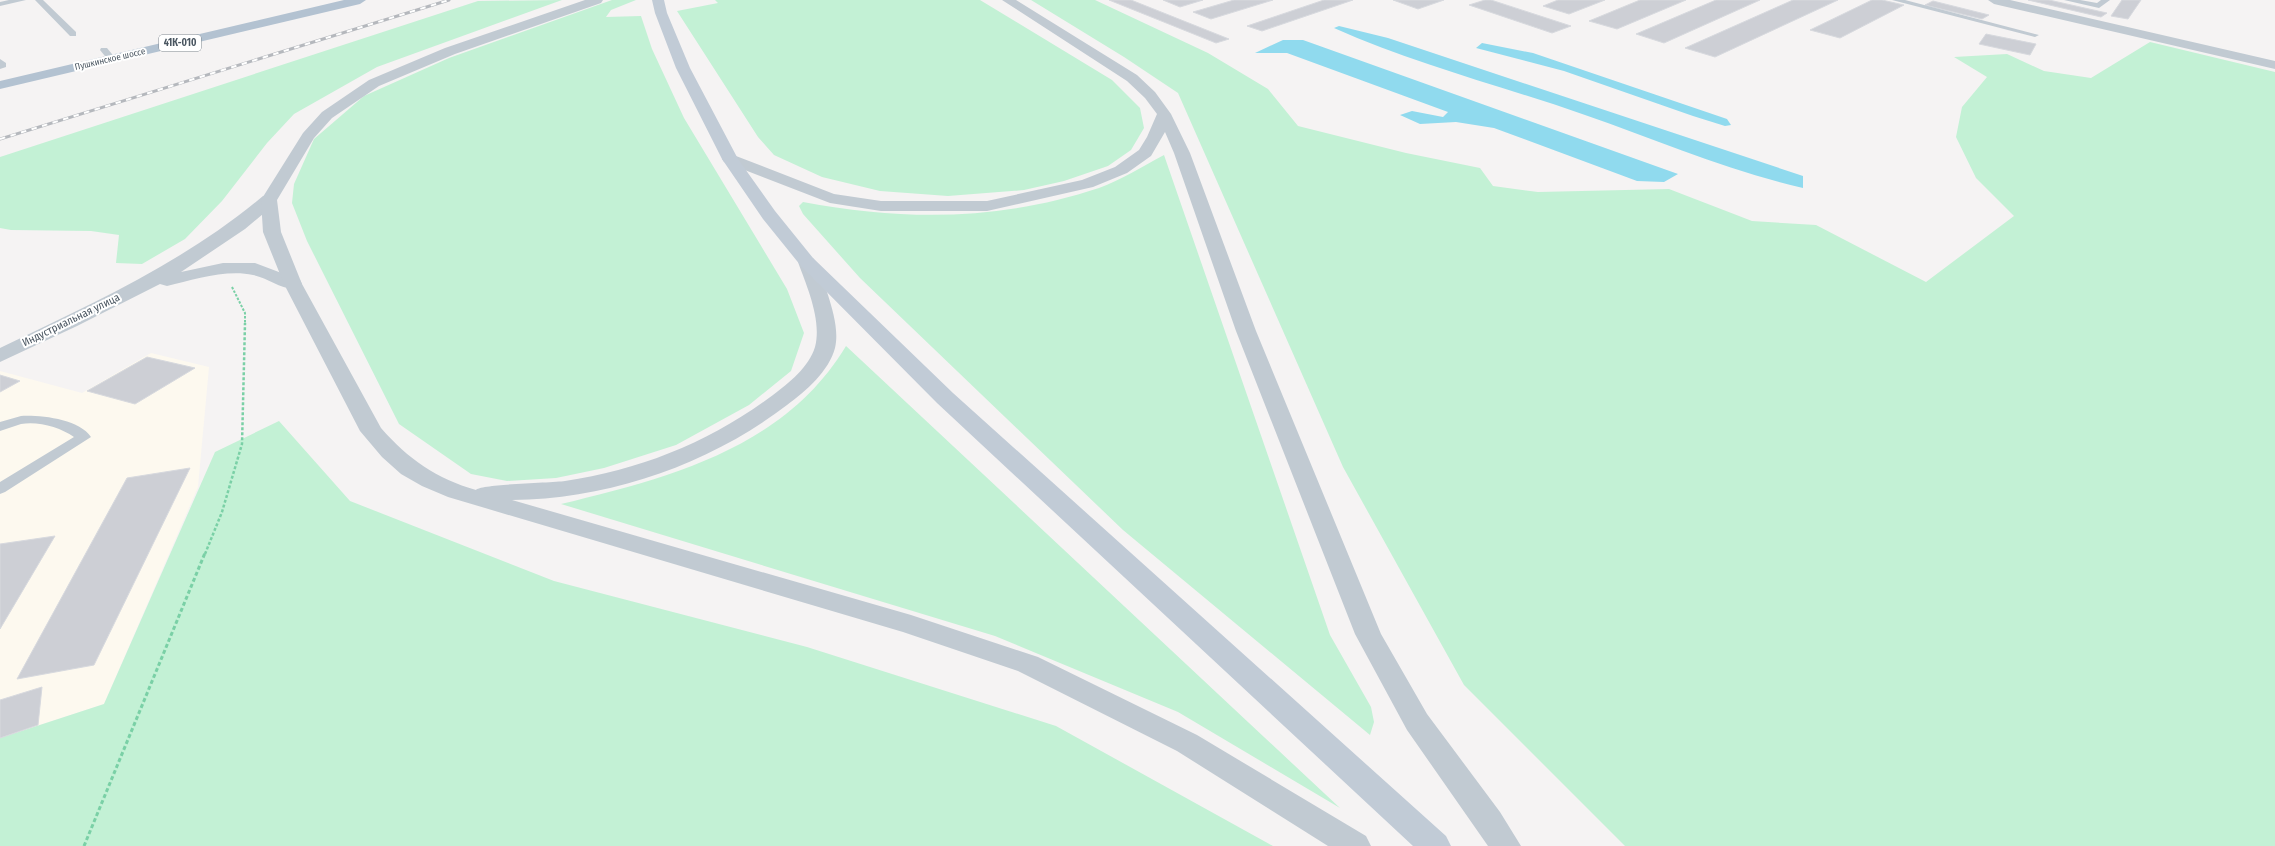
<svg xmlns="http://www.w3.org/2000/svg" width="2275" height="846" font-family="'Fira Sans Condensed',sans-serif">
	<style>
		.commercial { fill: #fdf9ef }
		.green { fill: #c3f1d5 }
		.water { fill: #90daee }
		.building { fill: #cdcfd5; stroke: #d7d9de }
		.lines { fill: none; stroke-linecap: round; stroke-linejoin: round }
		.path-far2 { stroke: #7ad0a6; stroke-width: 2; stroke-dasharray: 2.5 1.5; stroke-linecap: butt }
		.path-far1 { stroke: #7ad0a6; stroke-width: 2.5; stroke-dasharray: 3 2; stroke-linecap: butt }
		.path { stroke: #7ad0a6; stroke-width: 3; stroke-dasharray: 4 2.5; stroke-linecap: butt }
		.service { fill: #c1cad2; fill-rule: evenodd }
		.minor { fill: #c1cad2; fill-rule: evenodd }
		.tertiary { fill: #c1cad2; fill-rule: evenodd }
		.secondary { fill: #c1cbd6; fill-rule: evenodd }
		.primary { fill: #b3c2d1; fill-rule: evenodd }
		.rail-casing { stroke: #b5b8bd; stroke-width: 3 }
		.rail { stroke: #fff; stroke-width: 2; stroke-dasharray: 5.5; stroke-linecap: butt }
		.labels { text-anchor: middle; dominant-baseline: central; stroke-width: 4; stroke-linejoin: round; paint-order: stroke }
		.far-street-label { font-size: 9px; fill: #4a5661; stroke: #fff }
		.shield { fill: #fff; stroke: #808990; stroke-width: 1 }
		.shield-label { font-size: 10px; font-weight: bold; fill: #4a5661 }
		.street-label { font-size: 11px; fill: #4a5661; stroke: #fff }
	</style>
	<rect width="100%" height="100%" fill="#f5f3f3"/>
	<path class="commercial" d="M 151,353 L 209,367 L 198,487 L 104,704 L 0,738 L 0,371 L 82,393 Z"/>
	<path class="green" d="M 562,0 L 377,67 L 294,114 L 267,143 L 222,201 L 185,239 L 142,264 L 116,263 L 119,235 L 91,231 L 11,230 L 0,228 L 0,157 L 478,1 Z
		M 612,0 L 636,0 L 611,10 L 606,17 L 641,16 L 652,49 L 684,118 L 787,289 L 804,333 L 791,371 L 749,405 L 676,445 L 604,468 L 556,478 L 507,481 L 471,474 L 399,424 L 307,241 L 292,203 L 294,184 L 314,139 L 364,96 L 449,58 Z
		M 715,0 L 980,0 L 1112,80 L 1140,108 L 1144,128 L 1131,150 L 1108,166 L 1064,181 L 1024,190 L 948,196 L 880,191 L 822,177 L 774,155 L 758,137 L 677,11 L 718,3 Z
		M 1031,0 L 1095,0 L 1208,53 L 1268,89 L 1298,126 L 1406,153 L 1480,168 L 1493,186 L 1538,192 L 1669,189 L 1752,221 L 1816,225 L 1926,282 L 2014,216 L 1976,178 L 1956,137 L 1962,107 L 1987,77 L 1954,57 L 2007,54 L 2044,71 L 2091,78 L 2150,42 L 2275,72 L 2275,846 L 1625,846 L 1464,685 L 1343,467 L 1178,93 L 1124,57 Z
		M 1164,155 L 1330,635 L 1371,707 L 1374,722 L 1370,735 L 1123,530 L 860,278 L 803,214 L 799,206 L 803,202 C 906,221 999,221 1099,188 C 1121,180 1143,166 1164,155 Z
		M 846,346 L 1340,808 L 1178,712 L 995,636 L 561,504 C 668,478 785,448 846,346 Z
		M 279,421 L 350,501 L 554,581 L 807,647 L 1056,726 L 1273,846 L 0,846 L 0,738 L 104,704 L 215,452 Z"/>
	<path class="water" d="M 1339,26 L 1388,38 L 1803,176 L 1803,188 C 1729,171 1657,140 1585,115 C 1502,86 1414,64 1334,28 Z
		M 1283,40 L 1303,40 L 1678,174 L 1664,182 L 1637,181 L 1494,128 L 1456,122 L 1420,124 L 1400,115 L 1412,111 L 1443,117 L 1448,112 L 1287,53 L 1255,53 Z
		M 1482,43 L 1533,53 L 1727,119 L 1731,125 L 1725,126 L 1693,116 L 1564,71 L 1476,48 Z"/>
	<path class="building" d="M 1109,0 L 1131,0 L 1229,39 L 1216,43 Z
		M 1163,0 L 1203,0 L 1180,7 Z
		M 1234,0 L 1273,0 L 1211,19 L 1193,12 Z
		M 1324,0 L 1353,0 L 1262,31 L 1247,26 Z
		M 1393,0 L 1444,0 L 1418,9 Z
		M 1485,0 L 1491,0 L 1571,26 L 1552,33 L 1469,5 Z
		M 1558,0 L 1605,0 L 1569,14 L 1543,6 Z
		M 1640,0 L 1686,0 L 1617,29 L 1589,21 Z
		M 1716,0 L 1760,0 L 1664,43 L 1636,34 Z
		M 1793,0 L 1838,0 L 1715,57 L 1685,48 Z
		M 1872,0 L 1882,0 L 1904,5 L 1840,38 L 1810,30 Z
		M 2028,0 L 2049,0 L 2107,13 L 2101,17 Z
		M 2122,0 L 2141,0 L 2128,19 L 2111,16 Z
		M 1933,1 L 1989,15 L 1982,19 L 1925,5 Z
		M 1986,34 L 2036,44 L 2030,55 L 1979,44 Z
		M 147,357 L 195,368 L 135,404 L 87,391 Z
		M 0,375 L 20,381 L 0,392 Z
		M 190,468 L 94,665 L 17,679 L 127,478 Z
		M 55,536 L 0,629 L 0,544 Z
		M 42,687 L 38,725 L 0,738 L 0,700 Z"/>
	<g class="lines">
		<path class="path-far2" d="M 232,287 L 245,313 L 245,324"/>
		<path class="path-far1" d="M 205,554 L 222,512 L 242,444 L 245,323"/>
		<path class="path" d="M 84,846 L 205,553"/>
		<path class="service" d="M 9,0 L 26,0 L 0,6 L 0,2 Z
			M 35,0 L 43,0 L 76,32 L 76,36 L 70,36 Z
			M 1892,0 L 1905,0 L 2039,35 L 2035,37 Z
			M 2064,0 L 2080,0 L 2097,3 L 2101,0 L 2110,0 L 2099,8 Z
			M 101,48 L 107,48 L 116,59 L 115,61 L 109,61 L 100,50 Z
			M 0,59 L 6,63 L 6,67 L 0,69 Z
			M 21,416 C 41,415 79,419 91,437 L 5,492 L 0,494 L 0,482 L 74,437 C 60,427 38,421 21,424 C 14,426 7,429 0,431 L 0,422 Z"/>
		<path class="minor" d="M 1988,0 L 2010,0 L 2275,61 L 2275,69 L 1994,4 Z
			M 269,195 L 275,196 L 277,200 L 275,204 L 245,229 L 181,272 L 223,263 L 255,263 L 300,280 L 302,284 L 300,288 C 283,292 269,278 253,275 C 226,269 193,280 167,286 L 160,284 L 77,326 L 0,362 L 0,348 C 93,303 183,263 263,196 Z"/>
		<path class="tertiary" d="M 585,0 L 603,0 L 601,3 L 455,54 L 379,86 L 332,118 L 314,138 L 277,200 L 281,232 L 302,284 L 381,428 C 408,459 437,479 476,490 C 480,484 552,483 565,481 C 641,470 712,441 773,395 C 789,383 809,367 815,347 C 822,320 807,287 798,262 L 801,258 L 807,257 L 813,258 C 821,268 824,283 828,295 C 833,311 839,331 835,348 C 829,371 806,391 787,405 C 710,464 610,499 512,500 L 911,615 L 1038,657 L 1197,735 L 1366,836 L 1371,846 L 1328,846 L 1177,751 L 1018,671 L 903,632 L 448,497 L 422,486 L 401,474 L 382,457 L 360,431 L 284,284 L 263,232 L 261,200 L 303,133 L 322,112 L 369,80 L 445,48 Z
			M 1002,0 L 1016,0 L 1137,75 L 1155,92 L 1171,114 L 1190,153 L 1256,331 L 1381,634 L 1427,714 L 1500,812 L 1521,846 L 1488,846 L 1407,730 L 1355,634 L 1236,331 L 1174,153 L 1165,132 L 1151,156 L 1127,173 L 1093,187 L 987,211 L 881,211 L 830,203 L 724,162 L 722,159 L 724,156 L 736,156 L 834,194 L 881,201 L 987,201 L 1082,180 L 1115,167 L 1139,150 L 1147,137 L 1157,114 L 1145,98 L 1127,81 Z"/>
		<path class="secondary" d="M 652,0 L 664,0 L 667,13 L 690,68 L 738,159 L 775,211 L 813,258 L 953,393 L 1446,836 L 1451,846 L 1413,846 L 937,403 L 801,266 L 763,219 L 722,159 L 676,68 L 655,13 Z"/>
		<path class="primary" d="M 344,0 L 366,0 L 360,4 L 0,89 L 0,81 Z"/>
		<g class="rail-casing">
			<path id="rail" d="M 0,139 L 449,0"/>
		</g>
		<use href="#rail" class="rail"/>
	</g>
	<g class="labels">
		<g class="far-street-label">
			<text transform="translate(110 59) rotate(-13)">Пушкинское шоссе</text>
		</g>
		<rect class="shield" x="159" y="35" width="42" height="16" rx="3"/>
		<g class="shield-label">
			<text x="180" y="43">41К-010</text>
		</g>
		<g class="street-label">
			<text transform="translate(71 320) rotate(-26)">Индустриальная улица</text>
		</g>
	</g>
</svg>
